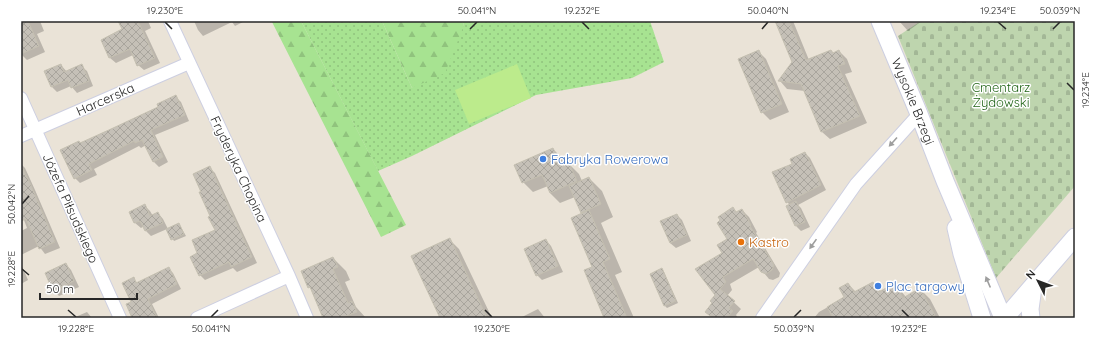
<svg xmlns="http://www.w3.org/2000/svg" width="1096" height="339" font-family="Quicksand,sans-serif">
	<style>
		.grass { fill: url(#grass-dots) }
		.forest { fill: url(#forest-firs) }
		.cemetery { fill: url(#cemetery-stones) }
		.pitch { fill: #bceb8c }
		.shadow { fill: #0003 }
		.building { fill: url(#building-cross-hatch); stroke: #c5c0b1 }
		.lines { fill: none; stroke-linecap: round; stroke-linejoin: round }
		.street-casing { stroke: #cdcfe1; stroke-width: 14 }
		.secondary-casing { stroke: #cdcfe1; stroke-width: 19 }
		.street { stroke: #fff; stroke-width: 12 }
		.secondary { stroke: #fff; stroke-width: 17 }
		.oneway { fill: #9e9e9e }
		.ticks { fill: none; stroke: #272727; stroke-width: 1.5 }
		.shop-dot { fill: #3f7fe0; stroke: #fff; stroke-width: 1.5 }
		.food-dot { fill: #e8710a; stroke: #fff; stroke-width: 1.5 }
		.labels { text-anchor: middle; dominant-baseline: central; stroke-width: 3; stroke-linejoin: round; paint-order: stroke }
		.park-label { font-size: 13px; fill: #216417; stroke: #fff }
		.street-label { font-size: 13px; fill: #272727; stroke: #fff }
		.shop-label { font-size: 13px; fill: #366cbe; stroke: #fff; text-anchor: start }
		.food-label { font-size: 13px; fill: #c56008; stroke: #fff; text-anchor: start }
		.neatline { fill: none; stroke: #272727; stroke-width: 1.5 }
		.ticks-label { font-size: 10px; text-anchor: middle; fill: #272727 }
	</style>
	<defs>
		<pattern id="grass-dots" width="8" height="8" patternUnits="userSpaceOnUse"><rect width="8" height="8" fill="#a7e391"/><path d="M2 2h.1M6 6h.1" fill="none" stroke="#90c37d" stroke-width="1.8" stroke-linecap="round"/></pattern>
		<pattern id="forest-firs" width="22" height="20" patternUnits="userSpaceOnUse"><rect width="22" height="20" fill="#a7e391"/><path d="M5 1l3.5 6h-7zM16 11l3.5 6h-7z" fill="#90c37d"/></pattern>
		<pattern id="cemetery-stones" width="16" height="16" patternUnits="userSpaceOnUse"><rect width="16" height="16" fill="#bed5ae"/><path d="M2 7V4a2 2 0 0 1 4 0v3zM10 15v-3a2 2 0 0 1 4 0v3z" fill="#a3b796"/></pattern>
		<pattern id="building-cross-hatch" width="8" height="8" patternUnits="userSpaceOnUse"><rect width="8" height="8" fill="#c5c0b7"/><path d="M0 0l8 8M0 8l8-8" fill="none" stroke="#a9a59d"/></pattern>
	</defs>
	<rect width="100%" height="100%" fill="#eae3d7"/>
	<path class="grass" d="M 301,21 L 382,21 L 412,88 L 464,25 L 462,21 L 650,21 L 664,62 L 632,78 L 536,95 L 412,156 L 378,171 Z"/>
	<path class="forest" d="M 274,21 L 301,21 L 406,225 L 381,237 L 272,22 Z
		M 382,21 L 462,21 L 464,25 L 445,73 L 412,88 Z"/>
	<path class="cemetery" d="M 921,21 L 1075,21 L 1075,186 L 996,278 L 898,36 Z"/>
	<path class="pitch" d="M 517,64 L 531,98 L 469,124 L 455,90 Z"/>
	<path class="shadow" d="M 21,21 L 40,21 L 44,31 L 37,34 L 45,52 L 27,60 L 21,54 Z
		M 119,21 L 148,21 L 151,28 L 145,31 L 160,63 L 144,70 L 138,65 L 133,55 L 116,63 L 110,58 L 102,41 L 123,30 Z
		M 194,21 L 245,21 L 235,26 L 232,22 L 203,36 L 198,30 Z
		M 776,21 L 793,21 L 809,60 L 831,51 L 834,54 L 839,51 L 847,59 L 852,72 L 845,74 L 867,123 L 830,139 L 822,132 L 805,91 L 787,89 L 780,81 L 794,63 Z
		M 899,21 L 922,21 L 908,31 Z
		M 758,51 L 766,59 L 789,112 L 770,120 L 762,112 Z
		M 61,65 L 67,72 L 81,66 L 87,71 L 93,86 L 77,93 L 71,86 L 57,92 L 52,87 Z
		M 176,97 L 181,102 L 189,121 L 155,135 L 168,162 L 159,167 L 154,162 L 146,145 L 141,148 L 139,146 L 94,169 L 97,175 L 80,183 L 75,178 L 80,144 L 159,107 Z
		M 553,149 L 563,159 L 565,165 L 569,164 L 579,174 L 582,181 L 589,178 L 602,191 L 613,217 L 601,223 L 622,272 L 615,275 L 634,318 L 605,318 L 583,214 L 575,197 L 560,203 L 550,193 L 548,186 L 533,192 L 523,182 Z
		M 805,153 L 810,158 L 826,190 L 798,205 L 801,208 L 810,227 L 801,231 L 796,226 L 787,206 L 790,205 L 787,202 L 794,164 Z
		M 21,164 L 25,168 L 35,190 L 60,248 L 45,254 L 39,246 L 21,255 L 21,231 L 27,228 L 21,212 Z
		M 210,168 L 215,173 L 257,263 L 237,272 L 233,268 L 205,280 L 200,275 L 199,254 L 216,231 L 202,192 Z
		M 145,206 L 150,211 L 153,216 L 158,213 L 163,219 L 168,229 L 179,224 L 186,236 L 174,241 L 167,229 L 151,236 L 146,231 L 144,226 L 141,228 L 135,223 Z
		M 733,209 L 737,213 L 742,210 L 749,217 L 757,232 L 756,233 L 780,273 L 779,277 L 773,280 L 769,279 L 759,267 L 730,284 L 732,290 L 727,296 L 741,309 L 736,315 L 738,318 L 712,318 L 706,312 L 714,303 L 716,295 L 723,253 L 729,240 Z
		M 677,215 L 682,220 L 691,241 L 676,248 L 670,243 Z
		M 449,239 L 459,249 L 492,318 L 441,318 Z
		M 546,240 L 551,246 L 563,272 L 542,280 L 537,275 Z
		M 333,258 L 346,271 L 350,280 L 345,282 L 356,307 L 366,318 L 324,318 L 313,291 L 309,287 Z
		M 21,264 L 28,280 L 21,284 Z
		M 66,264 L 71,270 L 79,287 L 59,296 L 54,290 Z
		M 168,268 L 173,273 L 181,289 L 152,304 L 159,318 L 133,318 L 132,302 L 133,279 L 138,283 Z
		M 662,269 L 664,272 L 678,303 L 667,308 L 665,306 Z
		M 873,283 L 882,292 L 895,284 L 906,297 L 920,289 L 930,299 L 940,318 L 814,318 L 819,312 L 846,297 L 848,284 L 856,292 Z
		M 538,309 L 545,318 L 520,318 Z
		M 87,312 L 92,318 L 73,318 Z"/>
	<path class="building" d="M 21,21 L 28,21 L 39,46 L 21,54 Z
		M 118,21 L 138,21 L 155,58 L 137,66 L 130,49 L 109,58 L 101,40 L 122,29 Z
		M 775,21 L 789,21 L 806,60 L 831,50 L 833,53 L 839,50 L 845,64 L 838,66 L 860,116 L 821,132 L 801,84 L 778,81 L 792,62 Z
		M 759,50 L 782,104 L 761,113 L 738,59 Z
		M 61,64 L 64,72 L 82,64 L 89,81 L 71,88 L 68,80 L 51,87 L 44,71 Z
		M 176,95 L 185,115 L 151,130 L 163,157 L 153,162 L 142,140 L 135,143 L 134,141 L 89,164 L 92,170 L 74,179 L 60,150 L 79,141 L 80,143 L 111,129 L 158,107 L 157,104 Z
		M 553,148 L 561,166 L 569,163 L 577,181 L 550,193 L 542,175 L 522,183 L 514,165 Z
		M 805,152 L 821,185 L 786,203 L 772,172 L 792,164 L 790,159 Z
		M 21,165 L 30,183 L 55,242 L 39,249 L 26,219 L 21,221 Z
		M 210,166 L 252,257 L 231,267 L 229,262 L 199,276 L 190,257 L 197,253 L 192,240 L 215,230 L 208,217 L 210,216 L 199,192 L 201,192 L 193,174 Z
		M 589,177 L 601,204 L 581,213 L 569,186 Z
		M 796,201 L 805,222 L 795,226 L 786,206 Z
		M 145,204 L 150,216 L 158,212 L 163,223 L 145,231 L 140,221 L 134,223 L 129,212 Z
		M 733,207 L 736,212 L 742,209 L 751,225 L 750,226 L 774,265 L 772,270 L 766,274 L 761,272 L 753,259 L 723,277 L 726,282 L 720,289 L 735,301 L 729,308 L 733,311 L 727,318 L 713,318 L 705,312 L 712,303 L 710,301 L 715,295 L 695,269 L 722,253 L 717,245 L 727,239 L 717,223 L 720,220 L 718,217 Z
		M 589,210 L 610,259 L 603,262 L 627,318 L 604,318 L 584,270 L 592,267 L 571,218 Z
		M 677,214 L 687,235 L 670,243 L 660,221 Z
		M 179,223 L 184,234 L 171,240 L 166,229 Z
		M 450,238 L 487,318 L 440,318 L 411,256 Z
		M 546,239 L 558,266 L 536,276 L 524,249 Z
		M 333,257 L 338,267 L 333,269 L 348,303 L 352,301 L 357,312 L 341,318 L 323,318 L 310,287 L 308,288 L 301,271 Z
		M 66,263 L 74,281 L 53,291 L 45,273 Z
		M 169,267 L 177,284 L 148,299 L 157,318 L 132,318 L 126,304 L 131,302 L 122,283 L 134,277 L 136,283 Z
		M 662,268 L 676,301 L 664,306 L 650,274 Z
		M 873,282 L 879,292 L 895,283 L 903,298 L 920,288 L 935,315 L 929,318 L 833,318 L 827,307 L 844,297 L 839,288 L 848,283 L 854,292 Z"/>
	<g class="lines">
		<g class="street-casing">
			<path id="street" d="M 170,21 L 289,276 L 307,318
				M 21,98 L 120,318
				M 21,136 L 189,63
				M 197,318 L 289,276
				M 762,318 L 856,184 L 919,114"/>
		</g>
		<g class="secondary-casing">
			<g id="secondary">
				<path id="s1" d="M 880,21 L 919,114 L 945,181 L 1003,318"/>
				<path d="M 956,228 L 962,254 L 982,318"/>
				<path d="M 1005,318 L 1075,237"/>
				<path d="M 1031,318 L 1030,309 L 1033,287"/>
			</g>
		</g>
		<use href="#street" class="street"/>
		<use href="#secondary" class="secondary"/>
	</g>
	<defs><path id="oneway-solid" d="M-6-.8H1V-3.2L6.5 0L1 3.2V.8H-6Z"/></defs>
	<g class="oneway">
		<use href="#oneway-solid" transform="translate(893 142) rotate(132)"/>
		<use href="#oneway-solid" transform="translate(813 244) rotate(125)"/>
		<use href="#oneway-solid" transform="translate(988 282) rotate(-113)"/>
	</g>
	<path class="ticks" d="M 165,22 L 172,29M 582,22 L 589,29M 998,22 L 1006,29M 470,29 L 477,22M 762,29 L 768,22M 1053,29 L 1060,22M 1067,83 L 1074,90M 22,204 L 29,196M 22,269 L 29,275M 68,310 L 76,317M 485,310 L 492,317M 902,310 L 909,317M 211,317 L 218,310M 794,317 L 801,310"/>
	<g class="shop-dot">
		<circle cx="543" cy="159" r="4"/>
		<circle cx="878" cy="286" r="4"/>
	</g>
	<circle class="food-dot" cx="741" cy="242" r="4"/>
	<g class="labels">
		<g class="park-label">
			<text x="1001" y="87">Cmentarz<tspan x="1001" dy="15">Żydowski</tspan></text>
		</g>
		<g class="street-label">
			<text transform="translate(105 99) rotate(-24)">Harcerska</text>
			<text stroke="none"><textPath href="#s1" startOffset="87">Wysokie Brzegi</textPath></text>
			<text transform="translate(239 169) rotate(65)">Fryderyka Chopina</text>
			<text transform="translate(71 208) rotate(66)">Józefa Piłsudskiego</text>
		</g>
		<g class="shop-label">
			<text x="551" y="159">Fabryka Rowerowa</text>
			<text x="886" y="286">Plac targowy</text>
		</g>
		<g class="food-label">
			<text x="749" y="242">Kastro</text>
		</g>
	</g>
	<rect width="1096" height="339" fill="none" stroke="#ffffff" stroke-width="44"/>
	<g transform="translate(1038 281) rotate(312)" stroke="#ffffff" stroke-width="3" paint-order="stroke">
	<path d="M0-3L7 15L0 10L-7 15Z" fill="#272727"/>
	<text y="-6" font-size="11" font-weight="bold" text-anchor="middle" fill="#272727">N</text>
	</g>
	<path d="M40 293v6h97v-6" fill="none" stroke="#272727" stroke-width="2"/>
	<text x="46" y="293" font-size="12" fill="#272727" stroke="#ffffff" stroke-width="3" paint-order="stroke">50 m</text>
	<rect x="22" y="22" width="1052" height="295" class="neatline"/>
	<g class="ticks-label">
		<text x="165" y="14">19.230°E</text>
		<text x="477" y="14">50.041°N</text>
		<text x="582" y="14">19.232°E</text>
		<text x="768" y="14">50.040°N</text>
		<text x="998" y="14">19.234°E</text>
		<text x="1060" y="14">50.039°N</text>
		<text transform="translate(1085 90) rotate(-90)" y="4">19.234°E</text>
		<text transform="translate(11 204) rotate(-90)" y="4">50.042°N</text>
		<text transform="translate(11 269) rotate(-90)" y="4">19.228°E</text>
		<text x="76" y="332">19.228°E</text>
		<text x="211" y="332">50.041°N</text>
		<text x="492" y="332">19.230°E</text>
		<text x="794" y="332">50.039°N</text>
		<text x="909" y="332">19.232°E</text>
	</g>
</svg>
